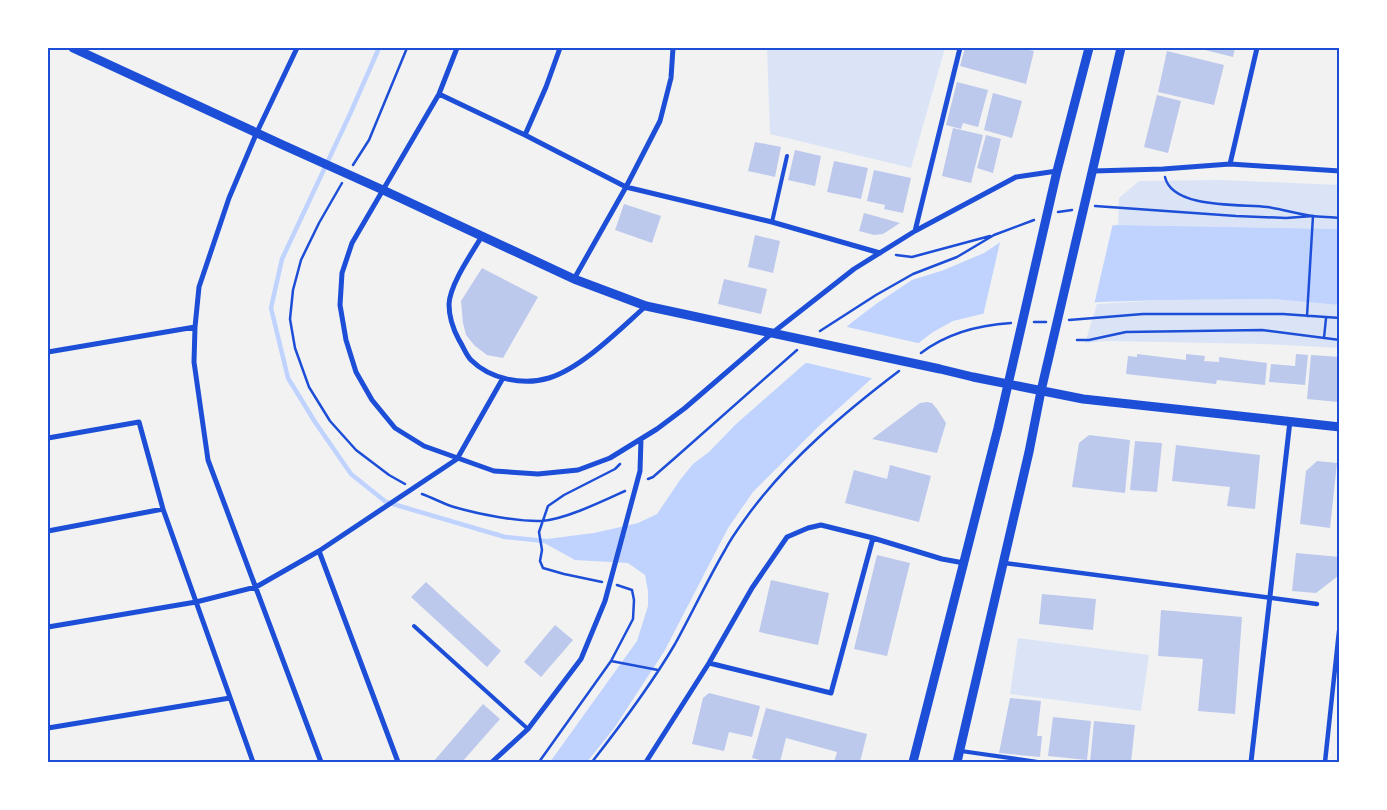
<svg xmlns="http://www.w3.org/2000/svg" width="1387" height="810" font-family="'DejaVu Sans',sans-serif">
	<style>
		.green { fill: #dbe4f7 }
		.water { fill: #bfd3fe }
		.pier { fill: #f2f2f2 }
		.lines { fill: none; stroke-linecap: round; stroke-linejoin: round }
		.stream { stroke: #bfd3fe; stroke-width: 4.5 }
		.building { fill: #bdc9ec }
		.path { stroke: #1d4ed8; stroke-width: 2.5 }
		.service { stroke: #1d4ed8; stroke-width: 4 }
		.pedestrian { stroke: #1d4ed8; stroke-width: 4.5 }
		.minor { stroke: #1d4ed8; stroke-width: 5 }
		.tertiary { stroke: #1d4ed8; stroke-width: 9 }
		.neatline { fill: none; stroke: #1d4ed8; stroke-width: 2 }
	</style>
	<rect width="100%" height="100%" fill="#f2f2f2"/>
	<path class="green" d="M 767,48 L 945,48 L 911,168 L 770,134 Z
		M 1220,180 L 1339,185 L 1339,229 L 1118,225 L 1119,198 L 1139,181 Z
		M 1273,299 L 1339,305 L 1339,348 L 1265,344 L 1105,341 L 1085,343 L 1097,304 L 1165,300 Z
		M 1018,638 L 1149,655 L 1141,711 L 1010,694 Z"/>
	<path class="water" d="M 1118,225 L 1339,229 L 1339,305 L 1273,299 L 1165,300 L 1100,302 L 986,313 L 953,321 L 933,332 L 870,380 L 819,426 L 753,492 L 728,528 L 665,650 L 615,727 L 587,762 L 550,762 L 637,641 L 648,606 L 648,591 L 645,575 L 628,563 L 575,560 L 539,540 L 594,533 L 638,523 L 657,514 L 680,480 L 693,464 L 709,452 L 735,425 L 851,323 L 876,304 L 912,280 L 944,270 L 984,253 L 1014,233 Z"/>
	<path class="pier" d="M 1113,223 L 1094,305 L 983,316 L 1001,238 L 1013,230 Z
		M 843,326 L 922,344 L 875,379 L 803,362 Z"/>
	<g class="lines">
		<path class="stream" d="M 379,48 L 350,114 L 282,259 L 271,308 L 288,378 L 315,422 L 351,474 L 386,502 L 505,537 L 545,541"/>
	</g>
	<path class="building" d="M 965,48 L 1019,48 L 1034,51 L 1026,84 L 960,66 Z
		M 1197,48 L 1235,48 L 1233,57 Z
		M 1167,51 L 1224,65 L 1214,105 L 1158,92 Z
		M 957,82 L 988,90 L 978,127 L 963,123 L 961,129 L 946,125 Z
		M 993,93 L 1022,101 L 1012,138 L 984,130 Z
		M 1157,95 L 1181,101 L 1168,153 L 1144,147 Z
		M 953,128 L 983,135 L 971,183 L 942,176 Z
		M 986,135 L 1001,139 L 993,173 L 977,168 Z
		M 755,142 L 781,147 L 775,177 L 748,171 Z
		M 795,150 L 821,156 L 815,186 L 788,180 Z
		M 834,161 L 868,168 L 861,199 L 827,192 Z
		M 874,170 L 911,178 L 903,213 L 884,209 L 885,205 L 867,201 Z
		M 624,204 L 661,216 L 652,243 L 615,230 Z
		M 864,213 L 900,223 L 883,234 L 874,235 L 859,231 Z
		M 755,235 L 780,241 L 773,273 L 748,267 Z
		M 482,268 L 538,297 L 503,358 L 487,355 L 475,346 L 466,335 L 463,323 L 461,301 Z
		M 724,279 L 767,289 L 761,314 L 718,304 Z
		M 1137,354 L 1186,360 L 1186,354 L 1205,356 L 1204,361 L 1219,362 L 1219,357 L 1267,363 L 1265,385 L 1217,380 L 1216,384 L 1126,374 L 1128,356 L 1137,357 Z
		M 1296,354 L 1308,355 L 1305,385 L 1269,382 L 1271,364 L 1295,366 Z
		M 1311,355 L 1340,357 L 1338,402 L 1307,399 Z
		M 927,402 L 932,403 L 937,409 L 946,423 L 937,453 L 872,439 L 920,403 Z
		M 1089,435 L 1130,440 L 1125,493 L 1072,487 L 1079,443 Z
		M 1135,441 L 1162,443 L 1157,492 L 1130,490 Z
		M 1176,445 L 1260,455 L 1255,509 L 1227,506 L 1230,487 L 1172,481 Z
		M 1317,461 L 1337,463 L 1330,528 L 1300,524 L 1306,471 Z
		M 890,465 L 931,476 L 919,522 L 845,503 L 854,470 L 887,479 Z
		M 1296,553 L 1340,557 L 1338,576 L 1316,593 L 1292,591 Z
		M 877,555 L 910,563 L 887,656 L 854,649 Z
		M 771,580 L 829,593 L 818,645 L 759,632 Z
		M 426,582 L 501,651 L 487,667 L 411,597 Z
		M 1042,594 L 1096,599 L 1093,630 L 1039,624 Z
		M 1161,610 L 1242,617 L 1235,714 L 1198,711 L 1203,659 L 1158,656 Z
		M 555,625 L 573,640 L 541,677 L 524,662 Z
		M 709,693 L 760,706 L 752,737 L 729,732 L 724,751 L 692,744 L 703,698 Z
		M 1010,698 L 1041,701 L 1037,736 L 1042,736 L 1040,757 L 999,753 Z
		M 483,704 L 500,719 L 462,762 L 433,762 Z
		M 766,708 L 867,734 L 860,762 L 834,762 L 837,752 L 786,738 L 780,762 L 768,762 L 752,758 Z
		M 1053,717 L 1091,721 L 1087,760 L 1048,756 Z
		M 1094,721 L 1135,725 L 1131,762 L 1090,762 Z"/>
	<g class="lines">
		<path class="path" d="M 353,165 L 369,140 L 407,48
			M 1165,177 C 1172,209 1241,204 1267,207 C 1282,209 1297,214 1312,216 C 1321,217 1331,217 1340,218
			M 342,183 L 319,223 L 301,260 L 293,290 L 290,319 L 295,348 L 309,387 L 330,421 L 356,450 L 389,475 L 405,484
			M 1095,206 L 1236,216 L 1286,218 L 1313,216 L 1307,316
			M 1058,212 L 1072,210
			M 896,255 L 912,257 L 990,236
			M 1069,320 L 1143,314 L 1283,314 L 1340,318
			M 1034,322 L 1046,322
			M 820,331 L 876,295 L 913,274 L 957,257 L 994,235 L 1034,220
			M 1324,338 L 1326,318
			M 1077,340 L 1089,340 L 1126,332 L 1262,330 L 1340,340
			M 921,353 C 946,334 979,325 1011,323
			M 648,479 L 653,477 L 676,457 L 797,350
			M 422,494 C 433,498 444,504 454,507 C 478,514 518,522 542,521 C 566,519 603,501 625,491
			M 602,582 L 564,574 L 543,568 L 540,561 L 542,550 L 539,532 L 548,506 L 564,495 L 615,469 L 620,464
			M 611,661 L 658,670
			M 539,762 L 611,661 L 633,619 L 634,600 L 632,590 L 617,585
			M 592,762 C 621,725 651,685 675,644 C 692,613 707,581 725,550 C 731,538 740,526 748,515 C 788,460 845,412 899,371"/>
		<path class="service" d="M 772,222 L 787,156
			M 414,626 L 528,729
			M 961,751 L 1038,762"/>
		<path class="pedestrian" d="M 1004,563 L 1317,604
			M 1325,762 L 1339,631"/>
		<path class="minor" d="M 297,48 L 257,132 L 229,198 L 199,287 L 195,327 L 194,362 L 208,460 L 321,762
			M 457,48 L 439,94 L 352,243 L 342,273 L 340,305 L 346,340 L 356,372 L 372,400 L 395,428 L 424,446 L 494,471 L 538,474 L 578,470 L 610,458 L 657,429 L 685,408 L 771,334 L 854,269 L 915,231 L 1016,177 L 1057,171
			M 439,94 L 525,135 L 626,187 L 772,222 L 880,253
			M 525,135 L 546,87 L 560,48
			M 1230,164 L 1257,48
			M 1093,171 L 1163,169 L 1230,164 L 1340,171
			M 915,231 L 960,48
			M 482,236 C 472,253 450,284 449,304 C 449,317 453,329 459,340 C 463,346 466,355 471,360 C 490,379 523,386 549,378 C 582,368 620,329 646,306
			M 574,279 L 626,187 L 660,121 L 671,78 L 673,48
			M 48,352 L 195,327
			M 48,438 L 139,422 L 163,509 L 253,762
			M 48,531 L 163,509
			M 319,551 L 398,762
			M 48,627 L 196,602 L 256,587 L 319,551 L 457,459 L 503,378
			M 709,663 L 831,693 L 873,538
			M 48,728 L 230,698
			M 492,762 L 528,729 L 581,659 L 605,601 L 640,471 L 641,439
			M 646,762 L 709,663 L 752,588 L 787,537 L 808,528 L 821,525 L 873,538 L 942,559 L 964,563
			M 1251,762 L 1290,421"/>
		<path class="tertiary" d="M 73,48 L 283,145 L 383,190 L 574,279 L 646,306 L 940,369 L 973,377 L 1083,399 L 1340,427
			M 913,762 L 998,428 L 1057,171 L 1089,48
			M 957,762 L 1029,452 L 1041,391 L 1121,48"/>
	</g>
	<rect width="1387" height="810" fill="none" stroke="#ffffff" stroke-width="98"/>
	<rect x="49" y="49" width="1289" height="712" class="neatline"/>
</svg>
